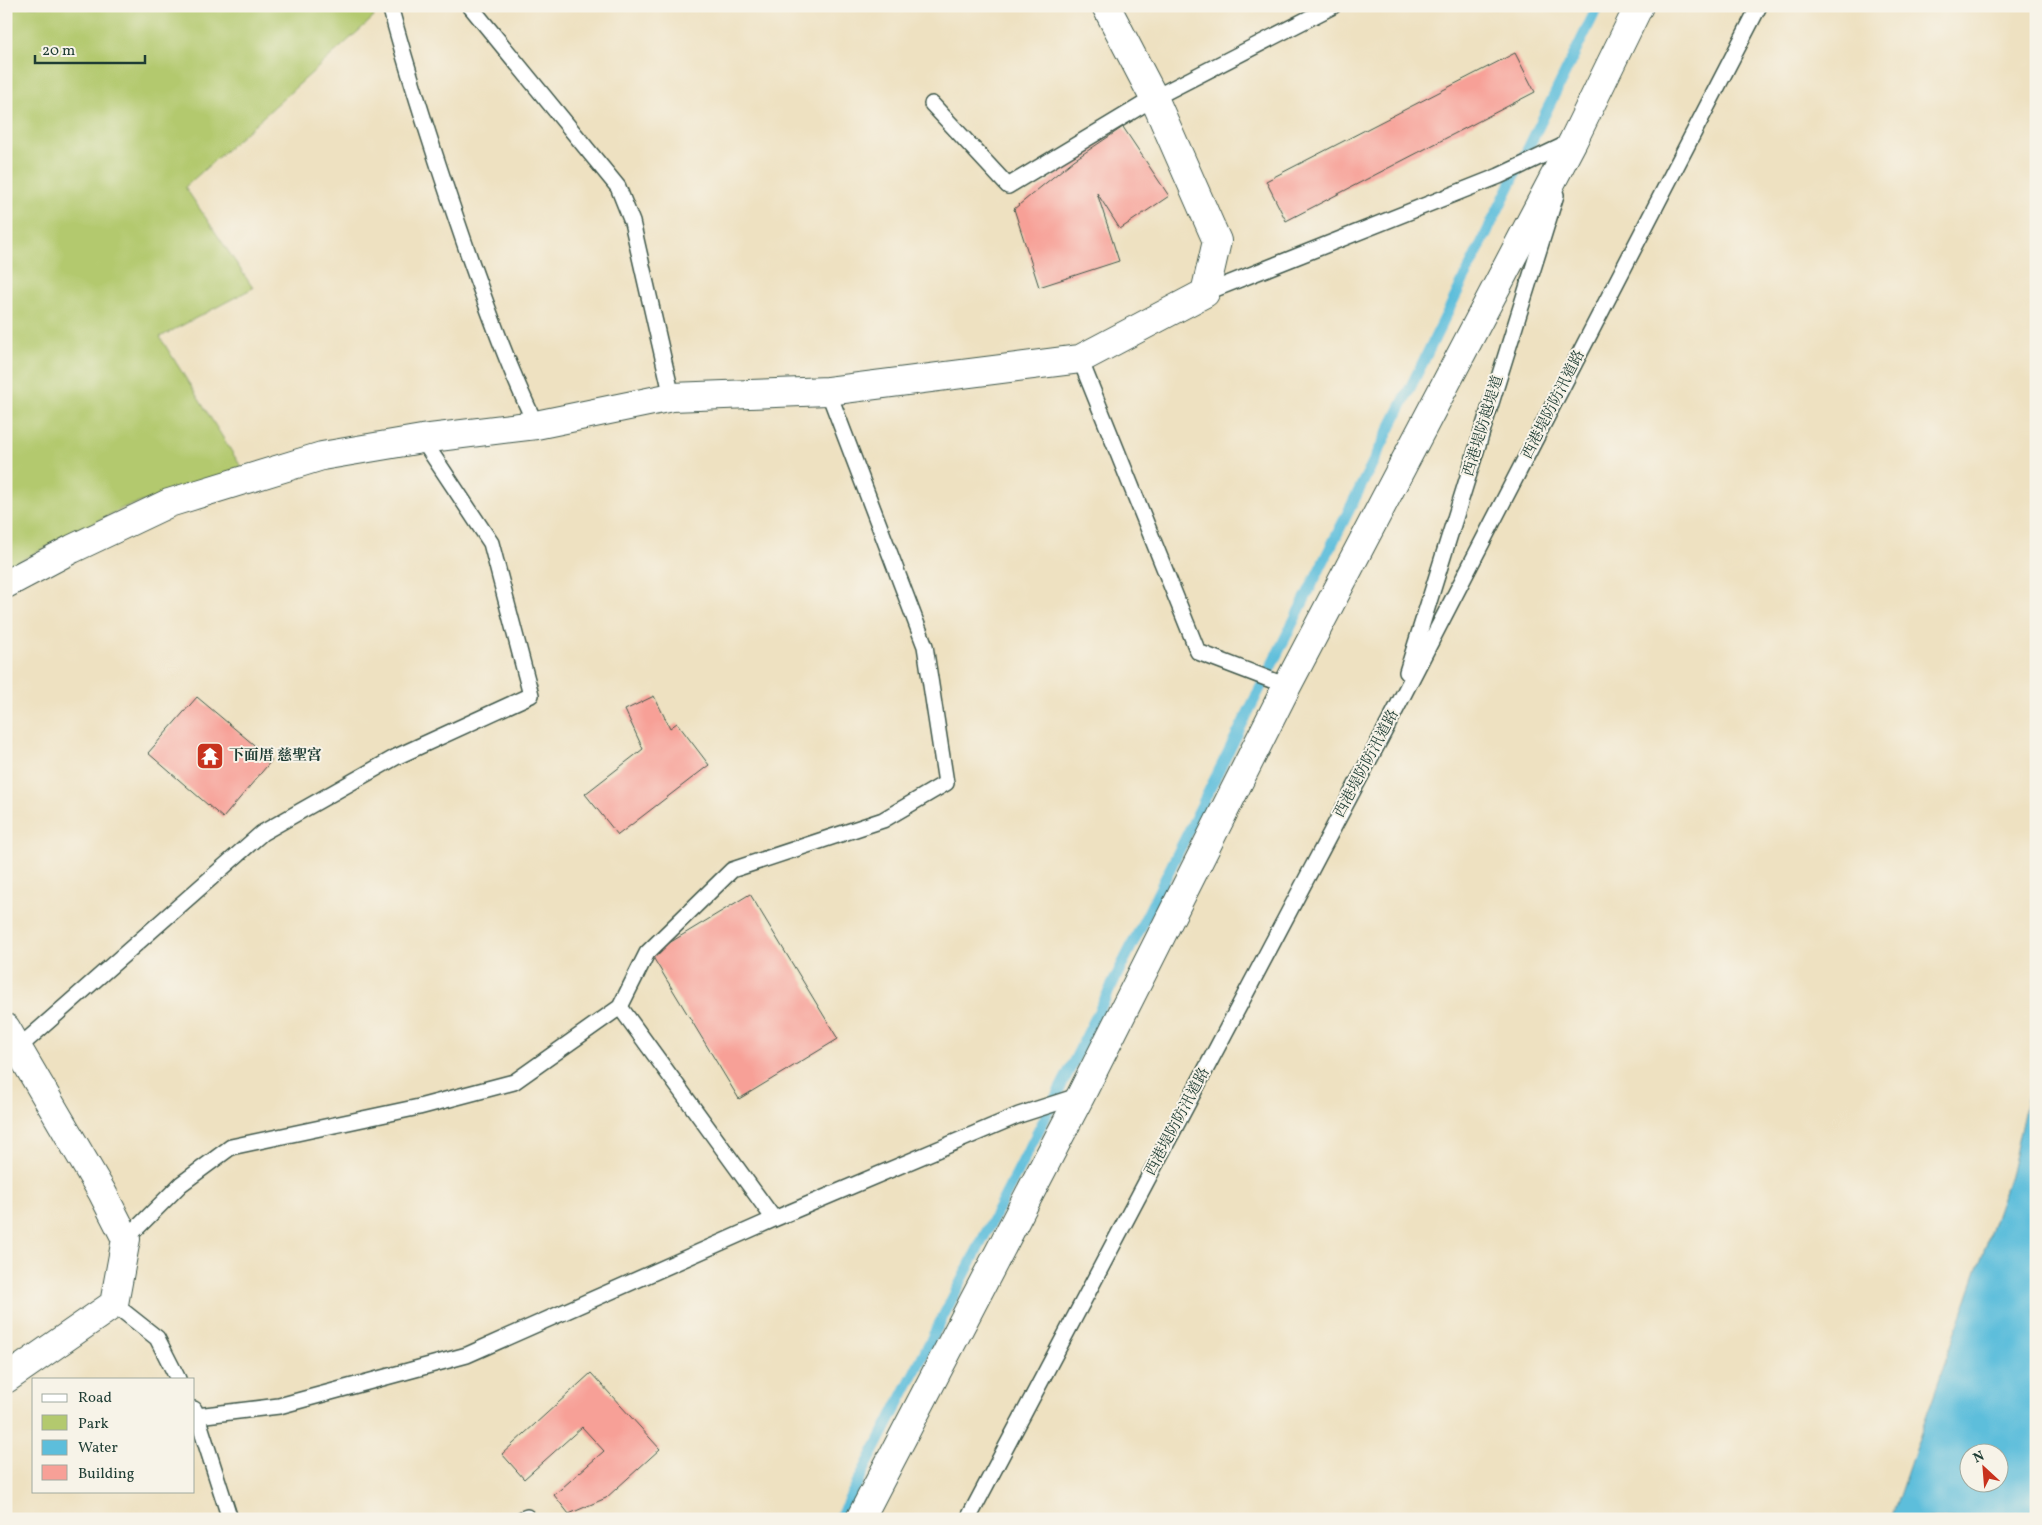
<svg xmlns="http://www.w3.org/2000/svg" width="2042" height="1525" font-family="Vollkorn,'Noto Serif TC',serif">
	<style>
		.green { fill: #b3c96e; stroke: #698351 }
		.water { fill: #5dbedb; stroke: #3e7e88; fill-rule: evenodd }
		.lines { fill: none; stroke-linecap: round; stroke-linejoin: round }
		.stream { stroke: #5dbedb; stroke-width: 11 }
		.building { fill: #f7a097 }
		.lane-casing { stroke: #3e5649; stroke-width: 18 }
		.secondary-casing { stroke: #3e5649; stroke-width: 30 }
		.lane { stroke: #fff; stroke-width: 15 }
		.secondary { stroke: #fff; stroke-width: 28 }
		.labels { text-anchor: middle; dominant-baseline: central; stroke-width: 4; stroke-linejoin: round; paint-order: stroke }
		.street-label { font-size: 15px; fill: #1f3d34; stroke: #f7f3e8 }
		.poi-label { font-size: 15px; font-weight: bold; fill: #1f3d34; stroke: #f7f3e8; text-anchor: start }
	</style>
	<rect width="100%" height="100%" fill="#f7f3e8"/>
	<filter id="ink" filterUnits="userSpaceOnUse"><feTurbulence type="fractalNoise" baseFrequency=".02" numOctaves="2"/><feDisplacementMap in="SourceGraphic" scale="10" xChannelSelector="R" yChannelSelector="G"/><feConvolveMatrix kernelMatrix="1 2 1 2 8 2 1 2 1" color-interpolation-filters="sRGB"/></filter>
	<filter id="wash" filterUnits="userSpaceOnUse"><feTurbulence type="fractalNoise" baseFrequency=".0096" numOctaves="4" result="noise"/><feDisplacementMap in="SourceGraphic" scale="20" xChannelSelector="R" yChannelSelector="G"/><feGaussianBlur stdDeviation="1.12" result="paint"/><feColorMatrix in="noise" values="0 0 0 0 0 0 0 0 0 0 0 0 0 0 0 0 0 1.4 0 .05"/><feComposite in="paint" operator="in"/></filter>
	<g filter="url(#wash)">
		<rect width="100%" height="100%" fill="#eee1c1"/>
		<path class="green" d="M 6,6 L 369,6 L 374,17 L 185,187 L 253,288 L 160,337 L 245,473 L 125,507 L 6,568 Z"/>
		<path class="water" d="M 2036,1058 L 2036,1519 L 1891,1519 L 2011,1172 ZM 1970,1452 L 2000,1452 L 2000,1482 L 1970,1482 Z"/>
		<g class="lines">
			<path class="stream" d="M 839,1519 L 1066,1077 L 1425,358 L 1598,6"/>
		</g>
		<g id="blocks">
			<path class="building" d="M 1515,53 L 1535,92 L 1286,221 L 1266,181 Z
				M 1123,127 L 1169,196 L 1120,229 L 1097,193 L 1119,261 L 1039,287 L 1014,209 L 1074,160 Z
				M 654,696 L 670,728 L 677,723 L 709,765 L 618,835 L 585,794 L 643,749 L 625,710 Z
				M 197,697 L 272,760 L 223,818 L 148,753 Z
				M 750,894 L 838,1039 L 739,1099 L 651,954 Z
				M 591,1373 L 660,1449 L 606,1498 L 569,1514 L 554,1495 L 604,1451 L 582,1427 L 524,1479 L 502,1454 Z"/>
		</g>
	</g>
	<g filter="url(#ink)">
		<use href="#blocks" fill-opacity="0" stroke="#3e5649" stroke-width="1"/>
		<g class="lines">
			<g class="lane-casing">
				<path id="lane" d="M 390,6 C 413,92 441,175 470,259 C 490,315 510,371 536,425
					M 470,6 L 618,187 L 632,222 L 672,397
					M 932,104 L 1008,186 L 1154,98 L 1333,6
					M 1205,293 L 1499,176 L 1569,143
					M 1080,359 L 1198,652 L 1287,686
					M 1407,672 L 1556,195
					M 620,1007 L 774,1219
					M 18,1048 L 262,833 L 396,757 L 531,695 L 491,543 L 422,439
					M 126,1239 L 181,1184 L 231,1147 L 419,1107 L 514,1082 L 620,1007 L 647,953 L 732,870 L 883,820 L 946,783 L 925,646 L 828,391
					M 114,1304 L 157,1338 L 178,1379
					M 194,1409 L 197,1416 L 279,1406 L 467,1355 L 774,1219 L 1019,1115 L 1081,1095
					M 197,1416 L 230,1519
					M 522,1519 L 527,1517
					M 968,1519 L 1395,711 L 1759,6"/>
			</g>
			<g class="secondary-casing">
				<path id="secondary" d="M 6,584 L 72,549 L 169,503 L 322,456 L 422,439 L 536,425 L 672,397 L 828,391 L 1080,359 L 1205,293 L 1217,241 L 1154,98 L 1106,6
					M 6,1028 L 102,1192 L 126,1239 L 114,1304 L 6,1379
					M 860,1519 L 1081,1095 L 1287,686 L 1573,141 L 1639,6"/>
			</g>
			<use href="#lane" class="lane"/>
			<use href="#secondary" class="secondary"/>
		</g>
	</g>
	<defs>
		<g id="temple-square" transform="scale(1.4375)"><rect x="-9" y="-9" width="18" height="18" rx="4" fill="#c8321e" stroke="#f7f3e8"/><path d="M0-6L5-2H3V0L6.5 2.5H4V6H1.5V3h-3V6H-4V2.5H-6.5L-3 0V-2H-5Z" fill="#fff"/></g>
	</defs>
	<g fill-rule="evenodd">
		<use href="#temple-square" x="210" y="756"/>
	</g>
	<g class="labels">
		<g class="street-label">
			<text transform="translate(1554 405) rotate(-63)">西港堤防防汛道路</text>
			<text transform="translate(1484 426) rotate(-73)">西港堤防越堤道</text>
			<text transform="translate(1367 764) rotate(-62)">西港堤防防汛道路</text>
			<text transform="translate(1178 1122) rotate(-62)">西港堤防防汛道路</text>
		</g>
		<g class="poi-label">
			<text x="229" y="756">下面厝 慈聖宮</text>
		</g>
	</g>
	<rect width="2042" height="1525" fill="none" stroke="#f7f3e8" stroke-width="25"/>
	<rect x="32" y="1378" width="162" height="115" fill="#f7f3e8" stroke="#a1aaa0"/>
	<rect x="42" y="1394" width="25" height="8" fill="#ffffff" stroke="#a1aaa0"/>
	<text x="78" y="1402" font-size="15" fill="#1f3d34">Road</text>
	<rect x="42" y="1415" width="25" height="15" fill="#b3c96e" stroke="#a1aaa0"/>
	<text x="78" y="1428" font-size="15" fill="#1f3d34">Park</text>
	<rect x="42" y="1440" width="25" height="15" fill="#5dbedb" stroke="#a1aaa0"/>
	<text x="78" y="1452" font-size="15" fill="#1f3d34">Water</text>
	<rect x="42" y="1465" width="25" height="15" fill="#f7a097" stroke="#a1aaa0"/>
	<text x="78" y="1478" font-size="15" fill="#1f3d34">Building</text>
	<g transform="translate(1984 1468) rotate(334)"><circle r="24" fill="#f7f3e8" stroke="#a1aaa0"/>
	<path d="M0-4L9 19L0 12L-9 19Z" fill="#c8321e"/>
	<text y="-8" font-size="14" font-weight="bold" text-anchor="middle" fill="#1f3d34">N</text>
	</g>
	<path d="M35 55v8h110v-8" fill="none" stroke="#1f3d34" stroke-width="2.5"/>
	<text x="42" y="55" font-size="15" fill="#1f3d34" stroke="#f7f3e8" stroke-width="4" paint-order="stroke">20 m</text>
</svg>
